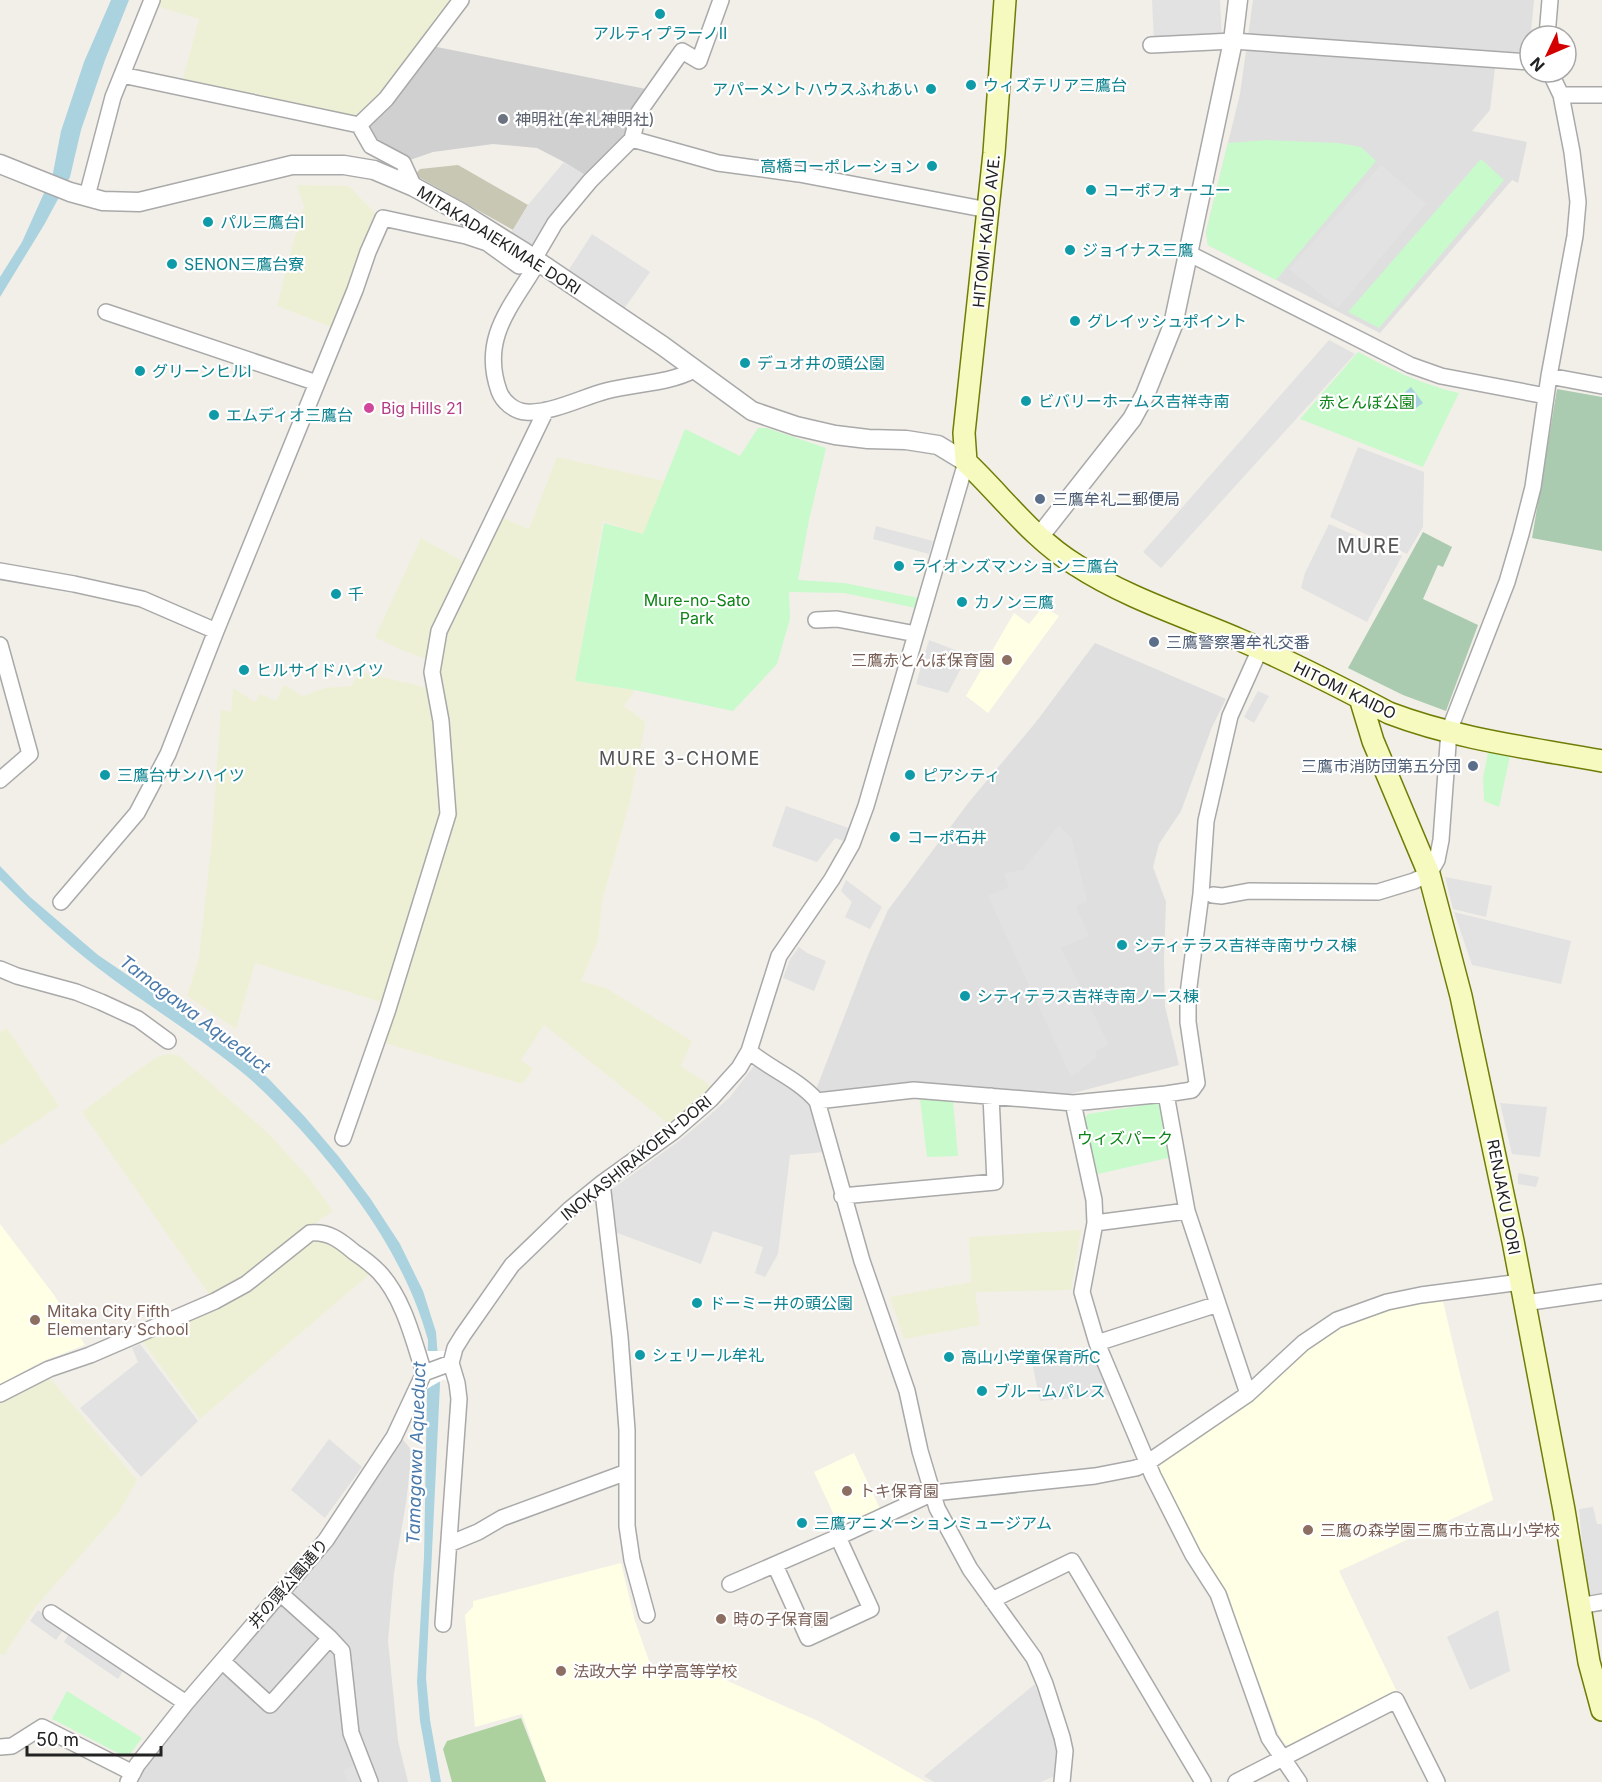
<svg xmlns="http://www.w3.org/2000/svg" width="1602" height="1782" font-family="Inter,'Noto Sans JP',sans-serif">
	<style>
		.residential { fill: #e0dfdf }
		.education { fill: #ffffe5 }
		.religious { fill: #d0d0d0 }
		.construction { fill: #c7c7b4 }
		.farmland { fill: #eef0d5 }
		.forest { fill: #add19e }
		.cemetery { fill: #aacbaf }
		.park { fill: #c8facc }
		.parking { fill: #e2e2e2 }
		.water { fill: #aad3df }
		.pier { fill: #fff }
		.lines { fill: none; stroke-linecap: round; stroke-linejoin: round }
		.minor-casing { stroke: #a9a9a9; stroke-width: 18 }
		.tertiary-casing { stroke: #a9a9a9; stroke-width: 21 }
		.secondary-casing { stroke: #707d05; stroke-width: 24 }
		.minor { stroke: #fff; stroke-width: 15 }
		.tertiary { stroke: #fff; stroke-width: 18 }
		.secondary { stroke: #f7fabf; stroke-width: 21 }
		.culture-dot { fill: #0f9aa8; stroke: #fff; stroke-width: 2 }
		.worship-dot { fill: #6b7280; stroke: #fff; stroke-width: 2 }
		.hotel-dot { fill: #d1479c; stroke: #fff; stroke-width: 2 }
		.service-dot { fill: #5c6f8a; stroke: #fff; stroke-width: 2 }
		.education-dot { fill: #8d6e63; stroke: #fff; stroke-width: 2 }
		.labels { text-anchor: middle; dominant-baseline: central; stroke-width: 4.5; stroke-linejoin: round; paint-order: stroke }
		.culture-label { font-size: 16px; fill: #0d838f; stroke: #fff; text-anchor: start }
		.worship-label { font-size: 16px; fill: #5b616d; stroke: #fff; text-anchor: start }
		.street-label { font-size: 16px; fill: #222; stroke: #fff }
		.park-label { font-size: 16px; fill: #0c8416; stroke: #fff }
		.hotel-label { font-size: 16px; fill: #b23c85; stroke: #fff; text-anchor: start }
		.service-label { font-size: 16px; fill: #4e5e75; stroke: #fff; text-anchor: start }
		.education-label { font-size: 16px; fill: #785e54; stroke: #fff; text-anchor: start }
		.neighbourhood-label { font-size: 18px; letter-spacing: 1.5px; fill: #555; stroke: #fff }
		.water-label { font-size: 18px; font-style: italic; fill: #4a7aab; stroke: #fff }
		.quarter-label { font-size: 20px; letter-spacing: 1.5px; fill: #555; stroke: #fff }
	</style>
	<rect width="100%" height="100%" fill="#f2efe9"/>
	<path class="residential" d="M 1253,0 L 1534,0 L 1529,53 L 1497,51 L 1490,110 L 1472,131 L 1527,142 L 1518,183 L 1512,180 L 1380,333 L 1208,245 L 1206,232 L 1240,94 Z
		M 1095,643 L 1226,699 L 1212,727 L 1181,811 L 1159,844 L 1153,867 L 1166,902 L 1164,959 L 1165,1006 L 1179,1065 L 1070,1094 L 911,1082 L 818,1092 L 817,1087 L 868,955 L 888,910 L 969,802 L 1036,722 Z
		M 401,1437 L 412,1451 L 406,1503 L 394,1573 L 388,1641 L 398,1741 L 408,1782 L 133,1782 Z"/>
	<path class="education" d="M 1043,607 L 1059,616 L 988,713 L 966,696 L 1014,613 L 1029,624 Z
		M 0,1224 L 54,1295 L 85,1345 L 41,1362 L 0,1384 Z
		M 1442,1297 L 1461,1378 L 1493,1500 L 1339,1571 L 1397,1692 L 1293,1747 L 1285,1744 L 1279,1735 L 1240,1633 L 1228,1593 L 1206,1561 L 1159,1468 L 1160,1462 L 1334,1328 L 1389,1307 Z
		M 854,1453 L 881,1511 L 841,1530 L 814,1472 Z
		M 621,1563 L 635,1621 L 654,1675 L 698,1668 L 816,1720 L 926,1782 L 546,1782 L 522,1714 L 475,1727 L 465,1615 L 473,1607 L 473,1601 Z"/>
	<path class="religious" d="M 432,46 L 646,89 L 628,132 L 588,177 L 564,162 L 537,148 L 493,144 L 433,152 L 410,160 L 375,142 L 369,127 Z"/>
	<path class="construction" d="M 458,165 L 528,205 L 513,230 L 415,175 L 420,169 Z"/>
	<path class="farmland" d="M 158,0 L 455,0 L 379,99 L 357,118 L 183,79 L 199,19 L 156,6 Z
		M 297,185 L 349,186 L 377,215 L 334,328 L 277,306 L 293,243 L 304,206 Z
		M 557,457 L 664,481 L 643,535 L 603,521 L 575,681 L 635,690 L 624,706 L 644,721 L 645,726 L 629,805 L 602,901 L 598,941 L 581,981 L 606,988 L 692,1041 L 681,1066 L 711,1086 L 670,1125 L 544,1025 L 521,1060 L 533,1069 L 522,1084 L 385,1043 L 394,1006 L 255,963 L 236,1029 L 187,996 L 199,957 L 211,849 L 221,709 L 231,712 L 233,688 L 255,702 L 260,694 L 276,701 L 284,685 L 303,696 L 325,688 L 351,686 L 361,672 L 441,691 L 438,671 L 441,664 L 401,650 L 375,637 L 421,538 L 475,568 L 501,517 L 529,529 Z
		M 7,1028 L 59,1106 L 0,1146 L 0,1032 Z
		M 167,1054 L 178,1055 L 267,1132 L 310,1179 L 333,1211 L 305,1230 L 248,1277 L 211,1297 L 82,1112 L 134,1073 L 157,1057 Z
		M 1081,1230 L 1071,1290 L 975,1292 L 980,1325 L 904,1339 L 890,1297 L 971,1282 L 969,1237 Z
		M 318,1238 L 329,1239 L 371,1273 L 200,1419 L 140,1338 L 304,1243 Z
		M 48,1376 L 137,1480 L 119,1512 L 36,1606 L 4,1655 L 0,1654 L 0,1401 Z"/>
	<path class="forest" d="M 521,1718 L 546,1782 L 452,1782 L 443,1749 L 447,1741 Z"/>
	<path class="cemetery" d="M 1557,389 L 1602,397 L 1602,551 L 1532,538 Z
		M 1423,532 L 1452,547 L 1443,567 L 1438,565 L 1423,599 L 1478,625 L 1446,711 L 1403,695 L 1348,668 Z"/>
	<path class="park" d="M 1267,140 L 1338,143 L 1361,147 L 1376,161 L 1276,280 L 1208,245 L 1206,232 L 1228,143 Z
		M 1481,159 L 1504,180 L 1379,328 L 1348,312 Z
		M 1358,352 C 1390,369 1423,385 1459,393 L 1423,467 L 1300,419 Z
		M 758,428 L 767,428 L 826,448 L 809,520 L 798,580 L 844,583 L 919,598 L 916,608 L 844,593 L 789,592 L 790,619 L 777,664 L 733,711 L 635,690 L 575,681 L 604,523 L 643,534 L 685,429 L 740,456 Z
		M 1488,752 L 1510,756 L 1499,807 L 1484,801 L 1483,778 Z
		M 920,1099 L 953,1101 L 958,1156 L 927,1157 Z
		M 1157,1103 L 1162,1108 L 1172,1157 L 1098,1174 L 1083,1120 L 1088,1114 Z
		M 67,1691 L 142,1738 L 130,1754 L 122,1755 L 52,1719 Z"/>
	<path class="parking" d="M 1152,0 L 1220,0 L 1222,38 L 1154,42 Z
		M 564,162 L 588,177 L 535,245 L 524,246 L 509,236 L 528,205 Z
		M 1381,165 L 1426,204 L 1338,308 L 1289,269 Z
		M 592,234 L 650,272 L 621,313 L 566,274 Z
		M 1329,340 L 1355,354 L 1161,568 L 1143,552 Z
		M 1358,447 L 1424,472 L 1423,527 L 1407,554 L 1330,517 Z
		M 1329,524 L 1402,556 L 1367,622 L 1301,588 L 1305,573 Z
		M 876,526 L 933,541 L 929,554 L 873,539 Z
		M 929,640 L 968,655 L 948,693 L 916,684 Z
		M 1258,691 L 1269,696 L 1254,723 L 1244,717 Z
		M 786,806 L 857,831 L 852,844 L 835,838 L 817,862 L 772,846 Z
		M 1059,825 L 1072,839 L 1087,901 L 1076,907 L 1089,936 L 1061,948 L 1109,1045 L 1095,1051 L 1097,1057 L 1071,1077 L 988,896 L 1009,887 L 1004,873 L 1023,870 Z
		M 1445,877 L 1492,886 L 1486,917 L 1453,909 Z
		M 846,880 L 882,907 L 870,929 L 845,917 L 852,902 L 841,891 Z
		M 1454,912 L 1571,941 L 1561,984 L 1472,965 Z
		M 799,947 L 807,953 L 826,961 L 814,991 L 783,978 L 790,959 Z
		M 756,1063 L 807,1096 L 815,1117 L 825,1152 L 790,1155 L 778,1254 L 765,1277 L 755,1273 L 763,1247 L 713,1231 L 701,1264 L 612,1231 L 608,1192 L 679,1141 L 704,1120 L 730,1097 Z
		M 1500,1103 L 1547,1107 L 1540,1157 L 1512,1154 Z
		M 1518,1173 L 1539,1177 L 1536,1187 L 1518,1184 Z
		M 140,1344 L 198,1421 L 141,1477 L 80,1408 L 138,1362 L 132,1348 Z
		M 1092,1353 L 1111,1395 L 1040,1401 L 1032,1362 Z
		M 329,1439 L 362,1467 L 325,1518 L 291,1490 Z
		M 1593,1507 L 1597,1524 L 1602,1524 L 1602,1594 L 1587,1597 L 1579,1509 Z
		M 38,1610 L 64,1629 L 56,1640 L 30,1621 Z
		M 1498,1610 L 1510,1671 L 1470,1690 L 1447,1637 Z
		M 70,1632 L 123,1671 L 118,1679 L 64,1642 Z
		M 1035,1684 L 1041,1700 L 1047,1708 L 1059,1751 L 1057,1775 L 1041,1782 L 934,1782 L 924,1776 Z
		M 354,1765 L 361,1782 L 348,1782 L 343,1770 Z"/>
	<path class="water" d="M 111,0 L 129,0 L 105,60 L 81,130 L 70,177 L 44,225 L 0,297 L 0,277 L 22,242 L 53,173 L 61,131 L 84,62 Z
		M 1411,387 L 1423,403 L 1416,408 L 1409,408 L 1403,402 L 1402,395 Z
		M 0,866 L 29,896 L 98,955 L 167,1002 L 268,1078 L 305,1117 L 339,1157 L 370,1198 L 400,1244 L 423,1291 L 436,1332 L 440,1384 L 426,1678 L 430,1720 L 441,1782 L 431,1782 L 420,1721 L 417,1682 L 424,1557 L 428,1340 C 406,1260 355,1190 300,1129 C 280,1108 261,1087 238,1069 C 193,1033 144,1003 98,968 C 63,941 31,911 0,880 Z"/>
	<path class="pier" d="M 422,1351 L 445,1351 L 448,1382 L 444,1379 L 425,1390 Z"/>
	<g class="lines">
		<g class="minor-casing">
			<path id="minor" d="M 1547,36 L 1550,0
				M 1151,45 L 1233,41 L 1530,62
				M 122,75 L 359,125
				M 1561,95 L 1602,95
				M 632,139 L 718,163 L 799,174 L 988,210
				M 414,187 L 403,163 L 371,146 L 359,125 L 386,99 L 461,0
				M 87,196 L 113,97 L 152,0
				M 1188,253 L 1410,365 L 1441,376 L 1546,396
				M 534,259 L 555,223 L 590,181 L 632,139 L 639,112 L 682,51 L 699,61 L 721,0
				M 538,262 C 512,306 480,337 499,391 C 503,402 514,411 526,412 C 550,414 583,397 606,391 C 635,383 668,384 694,370
				M 106,312 L 317,383
				M 1549,376 L 1602,386
				M 0,571 L 74,584 L 142,599 L 216,631
				M 816,620 L 837,619 L 916,634
				M 0,645 L 30,754 L 0,780
				M 1260,649 L 1230,716 L 1206,821 L 1201,894 L 1188,994 L 1188,1022 L 1197,1083 L 1192,1090 L 1166,1094 L 1073,1103 L 1094,1200 L 1095,1223 L 1082,1292 L 1097,1343 L 1153,1476 L 1193,1555 L 1218,1594 L 1269,1738 L 1299,1782
				M 1213,895 L 1222,896 L 1249,891 L 1378,892 L 1414,881 L 1429,874 L 1437,860 L 1441,840 L 1449,731 L 1507,582 L 1521,534 L 1533,487 L 1549,376 L 1575,236 L 1578,202 L 1572,152 L 1561,95 L 1550,72
				M 61,902 L 137,813 L 168,754 L 216,631 L 355,290 L 368,252 L 383,218 L 466,236 L 487,243 L 519,266 L 538,262
				M 0,969 L 17,976 L 76,992 L 101,1002 L 138,1019 L 168,1041
				M 749,1051 C 770,1069 798,1079 817,1101 L 914,1090 L 1073,1103
				M 1166,1094 L 1187,1211 L 1248,1394
				M 817,1101 L 862,1261 L 907,1391 L 920,1451 L 937,1508 L 970,1569 L 1034,1658 L 1045,1684 L 1062,1737 L 1065,1751 L 1062,1782
				M 343,1138 L 387,1012 L 448,814 L 441,721 L 432,672 L 439,631 L 546,410
				M 602,1183 L 620,1337 L 627,1430 L 627,1526 L 632,1560 L 647,1615
				M 842,1196 L 995,1182 L 991,1096
				M 1095,1223 L 1187,1211
				M 1524,1303 L 1602,1292
				M 1097,1343 L 1218,1304
				M 0,1394 L 49,1369 L 90,1355 L 215,1301 L 246,1284 L 310,1233 C 328,1231 340,1240 354,1252 C 363,1258 372,1265 379,1272 C 404,1299 413,1339 424,1373
				M 449,1544 L 478,1532 L 502,1518 L 627,1472
				M 775,1565 L 808,1638 L 871,1609 L 838,1537
				M 730,1584 L 838,1537 L 933,1493 L 1095,1476 L 1136,1468 L 1147,1463 L 1248,1394 L 1303,1343 L 1337,1320 L 1387,1302 L 1421,1295 L 1521,1282
				M 281,1594 L 330,1638 L 342,1651 L 351,1733 L 370,1782
				M 992,1600 L 1072,1561 L 1203,1782
				M 1579,1606 L 1602,1602
				M 51,1613 L 186,1703
				M 443,1624 L 459,1399 L 457,1383 L 451,1363
				M 222,1661 L 270,1705 L 330,1638
				M 0,1747 L 12,1746 L 42,1727 L 133,1773
				M 128,1782 L 137,1765 L 186,1703 L 326,1540 L 394,1437 L 424,1373 L 451,1363 L 455,1348 L 463,1335 L 512,1265 L 570,1209 L 602,1183 L 673,1132 L 711,1099 L 739,1068 L 749,1051 L 779,956 L 832,879 L 852,844 L 866,806 L 966,462
				M 1236,1782 L 1396,1700 L 1437,1782"/>
		</g>
		<g class="tertiary-casing">
			<path id="tertiary" d="M 0,164 L 70,192 L 103,201 L 139,202 L 292,165 L 344,165 L 374,170 L 414,187 L 460,212 L 524,252 L 663,346 L 752,411 L 796,426 L 835,435 L 868,439 L 906,440 L 938,445 L 966,462
				M 1039,537 L 1132,419 L 1145,395 L 1173,325 L 1233,41 L 1238,0"/>
		</g>
		<g class="secondary-casing">
			<path id="secondary" d="M 1005,0 L 994,153 L 964,433 L 966,462 C 1002,496 1033,539 1076,565 C 1125,597 1184,616 1238,639 C 1289,661 1340,687 1389,713 C 1457,739 1531,748 1602,761
				M 1360,698 L 1373,741 L 1429,874 L 1461,996 L 1513,1241 L 1564,1510 L 1589,1662 L 1602,1710"/>
		</g>
		<use href="#minor" class="minor"/>
		<use href="#tertiary" class="tertiary"/>
		<use href="#secondary" class="secondary"/>
	</g>
	<g class="culture-dot">
		<circle cx="660" cy="14" r="6"/>
		<circle cx="971" cy="85" r="6"/>
		<circle cx="931" cy="89" r="6"/>
		<circle cx="932" cy="166" r="6"/>
		<circle cx="1091" cy="190" r="6"/>
		<circle cx="208" cy="222" r="6"/>
		<circle cx="1070" cy="250" r="6"/>
		<circle cx="172" cy="264" r="6"/>
		<circle cx="1075" cy="321" r="6"/>
		<circle cx="745" cy="363" r="6"/>
		<circle cx="140" cy="371" r="6"/>
		<circle cx="1026" cy="401" r="6"/>
		<circle cx="214" cy="415" r="6"/>
		<circle cx="899" cy="566" r="6"/>
		<circle cx="336" cy="594" r="6"/>
		<circle cx="962" cy="602" r="6"/>
		<circle cx="244" cy="670" r="6"/>
		<circle cx="105" cy="775" r="6"/>
		<circle cx="910" cy="775" r="6"/>
		<circle cx="895" cy="837" r="6"/>
		<circle cx="1122" cy="945" r="6"/>
		<circle cx="965" cy="996" r="6"/>
		<circle cx="697" cy="1303" r="6"/>
		<circle cx="640" cy="1355" r="6"/>
		<circle cx="949" cy="1357" r="6"/>
		<circle cx="982" cy="1391" r="6"/>
		<circle cx="802" cy="1523" r="6"/>
	</g>
	<circle class="worship-dot" cx="503" cy="119" r="6"/>
	<circle class="hotel-dot" cx="369" cy="408" r="6"/>
	<g class="service-dot">
		<circle cx="1040" cy="499" r="6"/>
		<circle cx="1154" cy="642" r="6"/>
		<circle cx="1473" cy="766" r="6"/>
	</g>
	<g class="education-dot">
		<circle cx="1007" cy="660" r="6"/>
		<circle cx="35" cy="1320" r="6"/>
		<circle cx="847" cy="1491" r="6"/>
		<circle cx="1308" cy="1530" r="6"/>
		<circle cx="721" cy="1619" r="6"/>
		<circle cx="561" cy="1671" r="6"/>
	</g>
	<g class="labels">
		<g class="culture-label">
			<text x="660" y="33" text-anchor="middle">アルティプラーノⅡ</text>
			<text x="983" y="85">ウィズテリア三鷹台</text>
			<text x="919" y="89" text-anchor="end">アパーメントハウスふれあい</text>
			<text x="920" y="166" text-anchor="end">高橋コーポレーション</text>
			<text x="1103" y="190">コーポフォーユー</text>
			<text x="220" y="222">パル三鷹台Ⅰ</text>
			<text x="1082" y="250">ジョイナス三鷹</text>
			<text x="184" y="264">SENON三鷹台寮</text>
			<text x="1087" y="321">グレイッシュポイント</text>
			<text x="757" y="363">デュオ井の頭公園</text>
			<text x="152" y="371">グリーンヒルⅠ</text>
			<text x="1038" y="401">ビバリーホームス吉祥寺南</text>
			<text x="226" y="415">エムディオ三鷹台</text>
			<text x="911" y="566">ライオンズマンション三鷹台</text>
			<text x="348" y="594">千</text>
			<text x="974" y="602">カノン三鷹</text>
			<text x="256" y="670">ヒルサイドハイツ</text>
			<text x="117" y="775">三鷹台サンハイツ</text>
			<text x="922" y="775">ピアシティ</text>
			<text x="907" y="837">コーポ石井</text>
			<text x="1134" y="945">シティテラス吉祥寺南サウス棟</text>
			<text x="977" y="996">シティテラス吉祥寺南ノース棟</text>
			<text x="709" y="1303">ドーミー井の頭公園</text>
			<text x="652" y="1355">シェリール牟礼</text>
			<text x="961" y="1357">高山小学童保育所C</text>
			<text x="994" y="1391">ブルームパレス</text>
			<text x="814" y="1523">三鷹アニメーションミュージアム</text>
		</g>
		<g class="worship-label">
			<text x="515" y="119">神明社(牟礼神明社)</text>
		</g>
		<g class="street-label">
			<text transform="translate(986 231) rotate(-84)">HITOMI-KAIDO AVE.</text>
			<text transform="translate(499 240) rotate(32)">MITAKADAIEKIMAE DORI</text>
			<text transform="translate(1345 690) rotate(26)">HITOMI KAIDO</text>
			<text transform="translate(636 1158) rotate(-39)">INOKASHIRAKOEN-DORI</text>
			<text transform="translate(1504 1197) rotate(79)">RENJAKU DORI</text>
			<text transform="translate(288 1583) rotate(-49)">井の頭公園通り</text>
		</g>
		<g class="park-label">
			<text x="1367" y="402">赤とんぼ公園</text>
			<text x="697" y="600">Mure-no-Sato<tspan x="697" dy="18">Park</tspan></text>
			<text x="1125" y="1138">ウィズパーク</text>
		</g>
		<g class="hotel-label">
			<text x="381" y="408">Big Hills 21</text>
		</g>
		<g class="service-label">
			<text x="1052" y="499">三鷹牟礼二郵便局</text>
			<text x="1166" y="642">三鷹警察署牟礼交番</text>
			<text x="1461" y="766" text-anchor="end">三鷹市消防団第五分団</text>
		</g>
		<g class="education-label">
			<text x="995" y="660" text-anchor="end">三鷹赤とんぼ保育園</text>
			<text x="47" y="1311">Mitaka City Fifth<tspan x="47" dy="18">Elementary School</tspan></text>
			<text x="859" y="1491">トキ保育園</text>
			<text x="1320" y="1530">三鷹の森学園三鷹市立高山小学校</text>
			<text x="733" y="1619">時の子保育園</text>
			<text x="573" y="1671">法政大学 中学高等学校</text>
		</g>
		<g class="neighbourhood-label">
			<text x="680" y="758">MURE 3-CHOME</text>
		</g>
		<g class="water-label">
			<text transform="translate(195 1014) rotate(37)">Tamagawa Aqueduct</text>
			<text transform="translate(416 1453) rotate(-88)">Tamagawa Aqueduct</text>
		</g>
		<g class="quarter-label">
			<text x="1369" y="546">MURE</text>
		</g>
	</g>
	<g transform="translate(1548 54) rotate(226)"><circle r="28" fill="#ffffff" stroke="#a7a7a7" stroke-width="1.5"/>
	<path d="M0-4.5L10 22L0 15L-10 22Z" fill="#d40000"/>
	<text y="-9" font-size="16" font-weight="bold" text-anchor="middle" fill="#222222">N</text>
	</g>
	<path d="M27 1746v9h134v-9" fill="none" stroke="#222222" stroke-width="3"/>
	<text x="36" y="1746" font-size="18" fill="#222222" stroke="#ffffff" stroke-width="4.5" paint-order="stroke">50 m</text>
</svg>
